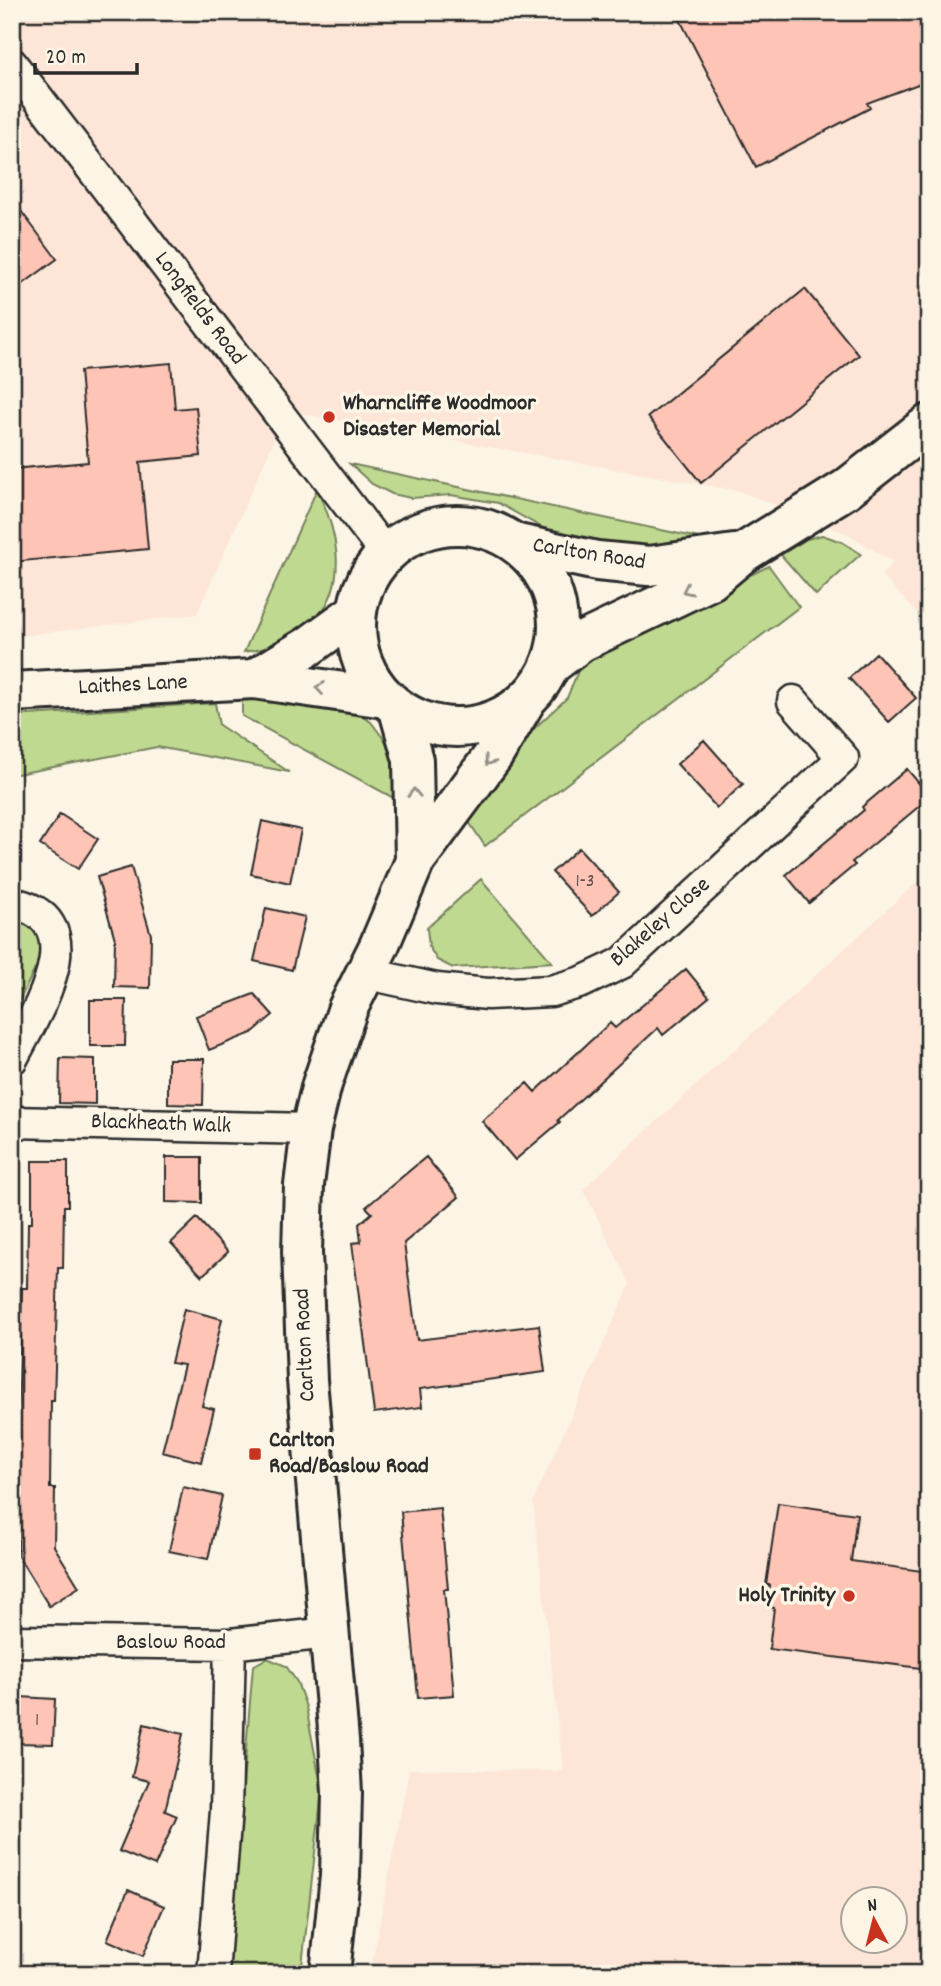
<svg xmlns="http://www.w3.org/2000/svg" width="941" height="1986" font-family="Dekko,sans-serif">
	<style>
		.built { fill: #fde6d7; fill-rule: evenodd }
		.green { fill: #c0d990; stroke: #76825e; stroke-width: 2 }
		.building { fill: #fec4b5; stroke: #2b2b2b; stroke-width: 2 }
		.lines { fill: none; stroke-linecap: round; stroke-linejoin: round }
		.minor-casing { stroke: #2b2b2b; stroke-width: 35 }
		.secondary-casing { stroke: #2b2b2b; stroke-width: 44 }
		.minor { stroke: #fcf5e5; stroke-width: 30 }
		.secondary { stroke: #fcf5e5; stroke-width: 38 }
		.oneway { stroke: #949088 }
		.poi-dot { fill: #c8321e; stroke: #fcf5e5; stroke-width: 2.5 }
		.labels { text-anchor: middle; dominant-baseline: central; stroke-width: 7; stroke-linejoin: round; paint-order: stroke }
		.number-label { font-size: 19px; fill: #60514e }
		.street-label { font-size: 23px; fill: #2b2b2b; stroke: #fcf5e5 }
		.poi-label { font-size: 23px; font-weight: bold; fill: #2b2b2b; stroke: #fcf5e5; text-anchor: start }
	</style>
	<rect width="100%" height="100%" fill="#fcf5e5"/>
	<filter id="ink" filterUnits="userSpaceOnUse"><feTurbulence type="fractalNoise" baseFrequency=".0143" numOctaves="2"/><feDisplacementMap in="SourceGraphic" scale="14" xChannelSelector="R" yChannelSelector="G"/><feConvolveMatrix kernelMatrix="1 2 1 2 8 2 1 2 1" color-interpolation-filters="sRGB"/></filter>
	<g filter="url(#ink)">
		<path class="built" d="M 12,12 L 929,12 L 929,626 L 881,575 L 893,562 L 848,534 L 739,491 L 287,411 L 197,614 L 12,637 Z
			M 929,871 L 929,1974 L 370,1974 L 409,1769 L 563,1771 L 533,1501 L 630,1284 L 583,1189 ZM 853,1898 L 895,1898 L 895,1940 L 853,1940 Z"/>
		<path class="green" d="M 350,464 L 713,541 L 636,555 L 550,532 L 498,503 L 451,495 L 411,498 L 392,494 L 372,484 Z
			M 317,489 C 336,528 349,578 319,616 C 310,628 301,638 286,643 C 273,648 258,649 244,652 Z
			M 822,535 L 842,542 L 861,554 L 816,595 L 781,555 L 807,539 Z
			M 769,566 L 799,607 L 485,846 L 465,816 L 526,736 L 567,698 L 585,654 Z
			M 242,698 L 321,699 L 347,707 L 371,722 L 386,742 L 400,773 L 401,802 L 242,716 Z
			M 215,703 L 219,725 L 289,772 L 157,747 L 12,775 L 12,716 Z
			M 481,879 L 552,962 L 453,968 L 437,960 L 429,947 L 427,928 Z
			M 12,924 L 29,925 L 40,933 L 44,951 L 12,1015 Z
			M 267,1658 L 286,1666 L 297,1682 L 306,1707 L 322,1791 L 301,1974 L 224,1974 L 229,1952 L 253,1666 Z"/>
		<path class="building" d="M 676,12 L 929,12 L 929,80 L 867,103 L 870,108 L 756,167 Z
			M 12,199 L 57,259 L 12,292 Z
			M 805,289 L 859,355 L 701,483 L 648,417 Z
			M 171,363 L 175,409 L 196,407 L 201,456 L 140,462 L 148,549 L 12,562 L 12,469 L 88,462 L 80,371 Z
			M 876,653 L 916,698 L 889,722 L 849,678 Z
			M 704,740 L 743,784 L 717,808 L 677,764 Z
			M 907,769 L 929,795 L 929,798 L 852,862 L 855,865 L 809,903 L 786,875 L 864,810 L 862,807 Z
			M 60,814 L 98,839 L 78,869 L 40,845 Z
			M 262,821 L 301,830 L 290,883 L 251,874 Z
			M 579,848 L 619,892 L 592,916 L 552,872 Z
			M 131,867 L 151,935 L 150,988 L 114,987 L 115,939 L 97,877 Z
			M 266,908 L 305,917 L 292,970 L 254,961 Z
			M 686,969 L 709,997 L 663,1035 L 658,1028 L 558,1120 L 560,1122 L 515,1160 L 482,1121 L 527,1083 L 535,1092 L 610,1023 L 615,1028 Z
			M 254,994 L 273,1015 L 252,1033 L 209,1050 L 196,1016 Z
			M 90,1000 L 126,1000 L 125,1046 L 90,1046 Z
			M 60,1058 L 95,1059 L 95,1104 L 59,1103 Z
			M 168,1059 L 204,1059 L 203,1105 L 168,1104 Z
			M 166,1157 L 202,1157 L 202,1203 L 166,1202 Z
			M 426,1157 L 459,1197 L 404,1243 L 417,1340 L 539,1325 L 545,1372 L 420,1389 L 422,1407 L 374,1413 L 352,1243 L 361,1242 L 359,1224 L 372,1213 L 366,1207 Z
			M 32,1161 L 68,1161 L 68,1206 L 64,1206 L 63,1268 L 58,1268 L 54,1401 L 51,1401 L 50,1488 L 55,1488 L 54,1546 L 79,1587 L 49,1606 L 18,1556 L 19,1463 L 14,1463 L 15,1418 L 18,1418 L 22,1288 L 27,1288 L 28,1223 L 32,1223 Z
			M 197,1218 L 228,1252 L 202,1276 L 171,1243 Z
			M 184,1309 L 222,1319 L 202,1406 L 214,1409 L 201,1462 L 162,1452 L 184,1365 L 171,1363 Z
			M 183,1487 L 222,1496 L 208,1559 L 169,1551 Z
			M 778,1503 L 857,1514 L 851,1561 L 929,1572 L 929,1669 L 769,1649 L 774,1608 L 767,1606 L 770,1585 L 766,1585 Z
			M 440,1508 L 448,1589 L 444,1589 L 454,1695 L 418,1698 L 401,1512 Z
			M 20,1697 L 55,1699 L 53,1744 L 18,1743 Z
			M 144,1724 L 183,1734 L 165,1811 L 177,1816 L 155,1866 L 119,1851 L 149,1781 L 132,1777 Z
			M 128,1890 L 164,1906 L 143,1956 L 107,1940 Z"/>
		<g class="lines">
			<g class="minor-casing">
				<path id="minor" d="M 12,64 L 386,554
					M 12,903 C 97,920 35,1014 12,1059
					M 364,973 L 437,989 L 488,994 L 551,991 L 582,982 L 622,963 L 843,758 L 793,701
					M 12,1122 L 311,1129
					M 12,1641 L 230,1644 L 329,1633
					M 213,1974 L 226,1811 L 230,1644"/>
			</g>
			<g class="secondary-casing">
				<path id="secondary" d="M356 626a101 101 0 1 1 202 0a101 101 0 1 1-202 0Z
					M 518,544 L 597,561 L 649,566 L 734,554
					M 552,664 L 581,642 L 711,580 L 743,553 L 846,489 L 929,424
					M 254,679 L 309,646 L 356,612
					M 12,692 L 254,679 L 385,698
					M 399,710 L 413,760 L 415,861
					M 330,1974 L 340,1876 L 342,1793 L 339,1740 L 307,1380 L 302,1252 L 304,1185 L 311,1129 L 322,1084 L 348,1008 L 379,946 L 415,861 L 493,756 L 525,702"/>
			</g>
			<use href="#minor" class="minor"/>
			<use href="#secondary" class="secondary"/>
		</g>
		<defs><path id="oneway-chevron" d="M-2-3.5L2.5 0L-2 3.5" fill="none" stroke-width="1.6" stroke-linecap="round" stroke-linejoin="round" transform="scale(1.75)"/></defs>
		<g class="oneway">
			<use href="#oneway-chevron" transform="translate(687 590) rotate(155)"/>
			<use href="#oneway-chevron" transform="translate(320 688) rotate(-171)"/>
			<use href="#oneway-chevron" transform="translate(489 761) rotate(125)"/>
			<use href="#oneway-chevron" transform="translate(414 793) rotate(-91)"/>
		</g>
	</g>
	<g class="poi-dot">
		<circle cx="329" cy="417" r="7"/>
		<rect x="248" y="1447" width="14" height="14" rx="3.5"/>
		<circle cx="849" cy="1596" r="7"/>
	</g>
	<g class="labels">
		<g class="number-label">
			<text x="585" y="882">1-3</text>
			<text x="37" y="1721">1</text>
		</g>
		<g class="street-label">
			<text transform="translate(199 309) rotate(53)">Longfields Road</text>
			<text transform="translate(589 555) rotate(9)">Carlton Road</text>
			<text transform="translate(133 686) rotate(-3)">Laithes Lane</text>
			<text transform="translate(661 923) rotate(-41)">Blakeley Close</text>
			<text transform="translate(161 1125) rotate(2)">Blackheath Walk</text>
			<text transform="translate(306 1345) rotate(-93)">Carlton Road</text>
			<text x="171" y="1643">Baslow Road</text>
		</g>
		<g class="poi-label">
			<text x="343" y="404">Wharncliffe Woodmoor<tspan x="343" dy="26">Disaster Memorial</tspan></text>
			<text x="269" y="1441">Carlton<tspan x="269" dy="26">Road/Baslow Road</tspan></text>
			<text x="835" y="1596" text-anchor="end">Holy Trinity</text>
		</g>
	</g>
	<rect width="941" height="1986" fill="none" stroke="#fcf5e5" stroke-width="42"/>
	<rect x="21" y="21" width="899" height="1944" fill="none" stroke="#2b2b2b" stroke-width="2.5" filter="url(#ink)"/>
	<g transform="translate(874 1920) rotate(353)"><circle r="33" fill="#fcf5e5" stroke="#a8a49b" stroke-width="2"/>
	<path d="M0-5L12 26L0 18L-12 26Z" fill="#c8321e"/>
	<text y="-10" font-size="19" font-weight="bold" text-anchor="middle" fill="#2b2b2b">N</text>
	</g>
	<path d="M35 63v10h102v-10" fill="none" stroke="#2b2b2b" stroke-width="3.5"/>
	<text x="46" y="63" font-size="21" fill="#2b2b2b" stroke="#fcf5e5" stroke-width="5" paint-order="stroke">20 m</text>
</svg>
